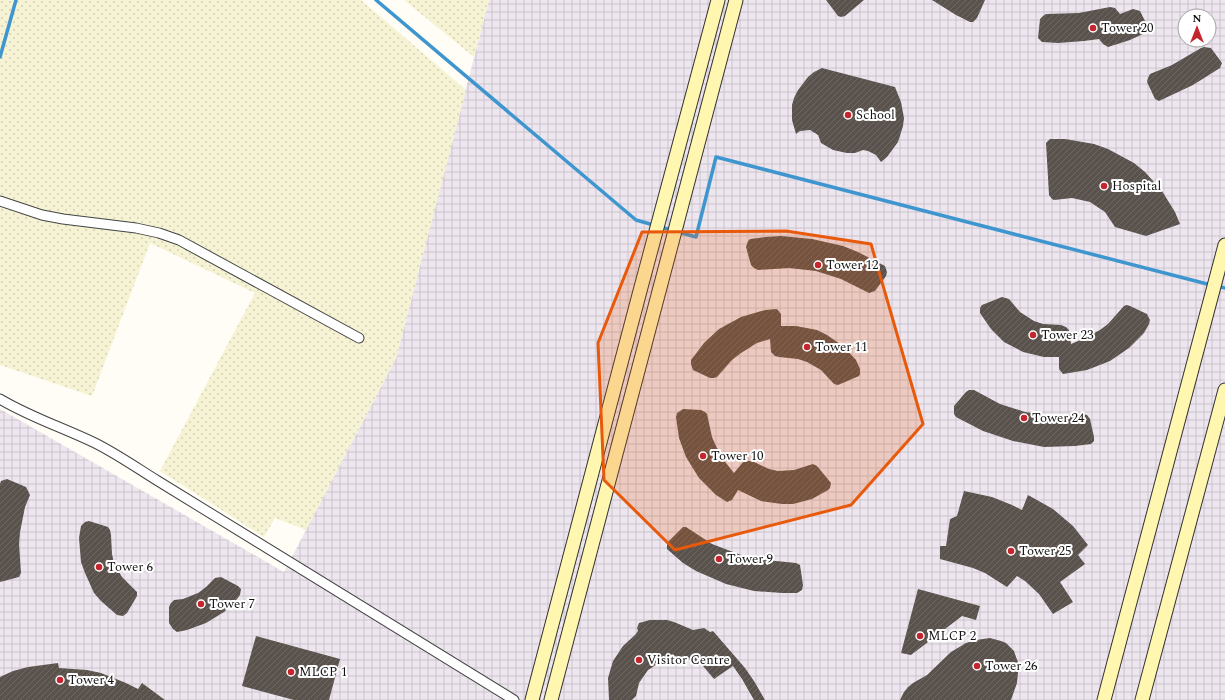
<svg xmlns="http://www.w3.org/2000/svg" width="1225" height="700" font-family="Spectral,serif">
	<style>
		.industrial { fill: url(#industrial-grid); fill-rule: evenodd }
		.farmland { fill: url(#farmland-dots) }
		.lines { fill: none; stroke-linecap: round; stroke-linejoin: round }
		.stream { stroke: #3f96cf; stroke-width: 3.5 }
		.building { fill: url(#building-hatch) }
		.street-casing { stroke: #444; stroke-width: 11 }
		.secondary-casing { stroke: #333; stroke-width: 15 }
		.street { stroke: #fff; stroke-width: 9 }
		.secondary { stroke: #fff6b0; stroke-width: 13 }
		.marked { fill: #e8590c; fill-opacity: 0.2; stroke: #e8590c; stroke-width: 3; stroke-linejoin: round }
		.poi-dot { fill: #c4262e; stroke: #fff; stroke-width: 1.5 }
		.labels { text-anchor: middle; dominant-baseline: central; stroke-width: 4; stroke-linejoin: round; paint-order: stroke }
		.poi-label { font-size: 13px; fill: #111; stroke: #fff; text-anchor: start }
	</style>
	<defs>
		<pattern id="industrial-grid" width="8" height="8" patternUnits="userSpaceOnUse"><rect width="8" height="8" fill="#eee6ef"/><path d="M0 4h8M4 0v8" fill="none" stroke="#cbc4cc"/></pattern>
		<pattern id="farmland-dots" width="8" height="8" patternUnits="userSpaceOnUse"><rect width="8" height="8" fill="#f6f3d4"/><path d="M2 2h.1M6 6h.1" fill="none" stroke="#d2cfb5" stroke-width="1.8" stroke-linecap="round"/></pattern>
		<pattern id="building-hatch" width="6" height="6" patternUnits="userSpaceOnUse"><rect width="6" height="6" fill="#5a524d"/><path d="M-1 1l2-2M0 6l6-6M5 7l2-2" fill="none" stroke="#6d6662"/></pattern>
	</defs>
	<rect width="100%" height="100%" fill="#fffdf5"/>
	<path class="industrial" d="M 489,0 L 1225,0 L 1225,700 L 0,700 L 0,409 L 284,572 L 396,358 ZM 1185,16 L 1209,16 L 1209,40 L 1185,40 Z"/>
	<path class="farmland" d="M 0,0 L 361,0 L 466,90 L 396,358 L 306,530 L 275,518 L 264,537 L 160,471 L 255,293 L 150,243 L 92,396 L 0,365 Z
		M 404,0 L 489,0 L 474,57 Z"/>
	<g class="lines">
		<path class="stream" d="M 376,0 L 636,220 L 696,237 L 716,157 L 1211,285
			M 0,57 L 16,0
			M 1217,286 L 1225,288"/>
	</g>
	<path class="building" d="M 826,0 L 864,0 L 845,16 L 841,17 L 838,16 Z
		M 932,0 L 985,0 L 977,18 L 973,22 L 970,22 L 956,15 Z
		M 1110,7 L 1115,8 L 1120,14 L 1133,9 L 1140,11 L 1148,27 L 1147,32 L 1130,40 L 1108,47 L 1103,44 L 1099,39 L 1084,41 L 1058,43 L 1042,42 L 1038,38 L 1040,19 L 1043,16 L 1046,14 L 1079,13 Z
		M 1204,47 L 1211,48 L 1222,63 L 1220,68 L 1193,85 L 1159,101 L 1155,99 L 1147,82 L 1148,78 L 1150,74 L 1172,65 L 1201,48 Z
		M 822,68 L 895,87 L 901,102 L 904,118 L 903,126 L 898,142 L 887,157 L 881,162 L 876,155 L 868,151 L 863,150 L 855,153 L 847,153 L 833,150 L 821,143 L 818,135 L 810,130 L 800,131 L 796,134 L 792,120 L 792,105 L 794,98 L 798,90 L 808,77 L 814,72 Z
		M 1050,139 L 1065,139 L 1094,144 L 1108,149 L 1134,163 L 1145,172 L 1162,191 L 1175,212 L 1180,224 L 1146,236 L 1115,227 L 1105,212 L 1090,202 L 1072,198 L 1054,200 L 1052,199 L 1049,195 L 1046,143 Z
		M 781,236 L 812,239 L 843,246 L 858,252 L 885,266 L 887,272 L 886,276 L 875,291 L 869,293 L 841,279 L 816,271 L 789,268 L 758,270 L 754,268 L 751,265 L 746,247 L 748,241 L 750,239 L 765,237 Z
		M 1002,297 L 1009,299 L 1020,312 L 1034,321 L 1043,324 L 1061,325 L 1066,327 L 1069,330 L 1071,344 L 1083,339 L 1100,330 L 1108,324 L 1124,306 L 1127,305 L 1130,306 L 1147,314 L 1150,320 L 1149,324 L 1144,333 L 1129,348 L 1110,361 L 1087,370 L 1063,374 L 1059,369 L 1059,357 L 1044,357 L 1023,352 L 1004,342 L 991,329 L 980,313 L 980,308 L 982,305 Z
		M 777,309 L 781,314 L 781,326 L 796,326 L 817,330 L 827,335 L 843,346 L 856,360 L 860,369 L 860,374 L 859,376 L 838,385 L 834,384 L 821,370 L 807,362 L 798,359 L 779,357 L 775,356 L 771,352 L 770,339 L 757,343 L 741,353 L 732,360 L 717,377 L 714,378 L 710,378 L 693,370 L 691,364 L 691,360 L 704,343 L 719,329 L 741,317 L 765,310 Z
		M 969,390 L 974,390 L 1000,404 L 1025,412 L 1052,416 L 1083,414 L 1087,415 L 1090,419 L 1094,437 L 1094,441 L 1091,444 L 1075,446 L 1044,447 L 1013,441 L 983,431 L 956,417 L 954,414 L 954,406 L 966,392 Z
		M 683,409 L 701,410 L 705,412 L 707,414 L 712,437 L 716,446 L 726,463 L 734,473 L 743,462 L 747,461 L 752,461 L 769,469 L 778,471 L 794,470 L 813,464 L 817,466 L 831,483 L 830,488 L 828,490 L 812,499 L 793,504 L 782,504 L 761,501 L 738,490 L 732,500 L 727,502 L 716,495 L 699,478 L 686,457 L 679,438 L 676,417 L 677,413 Z
		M 7,479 L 26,487 L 30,495 L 25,507 L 20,532 L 19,544 L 21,573 L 19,577 L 0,582 L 0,484 L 1,481 Z
		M 964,491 L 992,497 L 1012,505 L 1022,510 L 1028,495 L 1053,509 L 1073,526 L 1088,545 L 1078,555 L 1085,564 L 1060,582 L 1073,602 L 1053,614 L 1039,594 L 1025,581 L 1017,576 L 1007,587 L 985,573 L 973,568 L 940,559 L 940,546 L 946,546 L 950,519 L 957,516 Z
		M 89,521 L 108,527 L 110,530 L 111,535 L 112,554 L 114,563 L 122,577 L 137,592 L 137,596 L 127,613 L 123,616 L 117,615 L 101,601 L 94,593 L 85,573 L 81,562 L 79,538 L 81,526 L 85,522 Z
		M 683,527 L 686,527 L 712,544 L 741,555 L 766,560 L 796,563 L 800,565 L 803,585 L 802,590 L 797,593 L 782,593 L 754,591 L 726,584 L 696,571 L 683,563 L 667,549 L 667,543 Z
		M 221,577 L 238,586 L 241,589 L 240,595 L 233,604 L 224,612 L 206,623 L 187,630 L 177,632 L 173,629 L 169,623 L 169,607 L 171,603 L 174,600 L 183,599 L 198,593 L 206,587 L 215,578 Z
		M 918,589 L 980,606 L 976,620 L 962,616 L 911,655 L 901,653 Z
		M 650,620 L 667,620 L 674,622 L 693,630 L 704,628 L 710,632 L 713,631 L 745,668 L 754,681 L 765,700 L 754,700 L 742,679 L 733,666 L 714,679 L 703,666 L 695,662 L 687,659 L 679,658 L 670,659 L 662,661 L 648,670 L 639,683 L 636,696 L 632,700 L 609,700 L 608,678 L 613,661 L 623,646 L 635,635 L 638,631 L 637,628 L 639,623 Z
		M 256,636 L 340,659 L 329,700 L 294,700 L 242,686 Z
		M 990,638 L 1001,641 L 1006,643 L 1014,651 L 1016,657 L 1018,662 L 1018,673 L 1017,683 L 1011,700 L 900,700 L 904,692 L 908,687 L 913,683 L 927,675 L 951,652 L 966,643 L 976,640 Z
		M 58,663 L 59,668 L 87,670 L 101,673 L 126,683 L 138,689 L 142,683 L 165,700 L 0,700 L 0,677 L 13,671 L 28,667 Z"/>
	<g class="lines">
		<g class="street-casing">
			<path id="street" d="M 0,201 L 42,215 L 63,219 L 136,228 L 159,233 L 179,240 L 359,338
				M 0,399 C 30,417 64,428 95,443 C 117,454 137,468 158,481 L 514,700"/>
		</g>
		<g class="secondary-casing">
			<path id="secondary" d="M 532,700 L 640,291 L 718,0
				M 551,700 L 736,0
				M 1104,700 L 1225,245
				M 1142,700 L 1225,390"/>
		</g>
		<use href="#street" class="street"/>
		<use href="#secondary" class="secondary"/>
	</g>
	<path class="marked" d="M 786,231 L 871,244 L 923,424 L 851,505 L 675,550 L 604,480 L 598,343 L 642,232 Z"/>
	<g class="poi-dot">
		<circle cx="1093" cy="28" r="4"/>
		<circle cx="848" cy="115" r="4"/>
		<circle cx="1104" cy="186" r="4"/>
		<circle cx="818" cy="265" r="4"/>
		<circle cx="1033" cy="335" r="4"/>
		<circle cx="807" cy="347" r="4"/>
		<circle cx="1024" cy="418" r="4"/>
		<circle cx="703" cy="456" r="4"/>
		<circle cx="1011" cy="551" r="4"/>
		<circle cx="719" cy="559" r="4"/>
		<circle cx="99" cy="567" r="4"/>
		<circle cx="201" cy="604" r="4"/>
		<circle cx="920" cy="636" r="4"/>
		<circle cx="639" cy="660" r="4"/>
		<circle cx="977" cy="666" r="4"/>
		<circle cx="291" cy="672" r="4"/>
		<circle cx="60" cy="680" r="4"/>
	</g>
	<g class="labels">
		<g class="poi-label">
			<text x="1101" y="28">Tower 20</text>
			<text x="856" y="115">School</text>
			<text x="1112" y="186">Hospital</text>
			<text x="826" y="265">Tower 12</text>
			<text x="1041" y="335">Tower 23</text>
			<text x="815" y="347">Tower 11</text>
			<text x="1032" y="418">Tower 24</text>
			<text x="711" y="456">Tower 10</text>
			<text x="1019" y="551">Tower 25</text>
			<text x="727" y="559">Tower 9</text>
			<text x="107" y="567">Tower 6</text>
			<text x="209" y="604">Tower 7</text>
			<text x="928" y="636">MLCP 2</text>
			<text x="647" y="660">Visitor Centre</text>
			<text x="985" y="666">Tower 26</text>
			<text x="299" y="672">MLCP 1</text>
			<text x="68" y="680">Tower 4</text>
		</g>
	</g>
	<g transform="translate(1197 28)"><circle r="19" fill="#ffffff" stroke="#a0a0a0"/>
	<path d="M0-3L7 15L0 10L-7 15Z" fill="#c4262e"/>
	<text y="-6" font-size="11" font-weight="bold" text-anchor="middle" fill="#111111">N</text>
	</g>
</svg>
